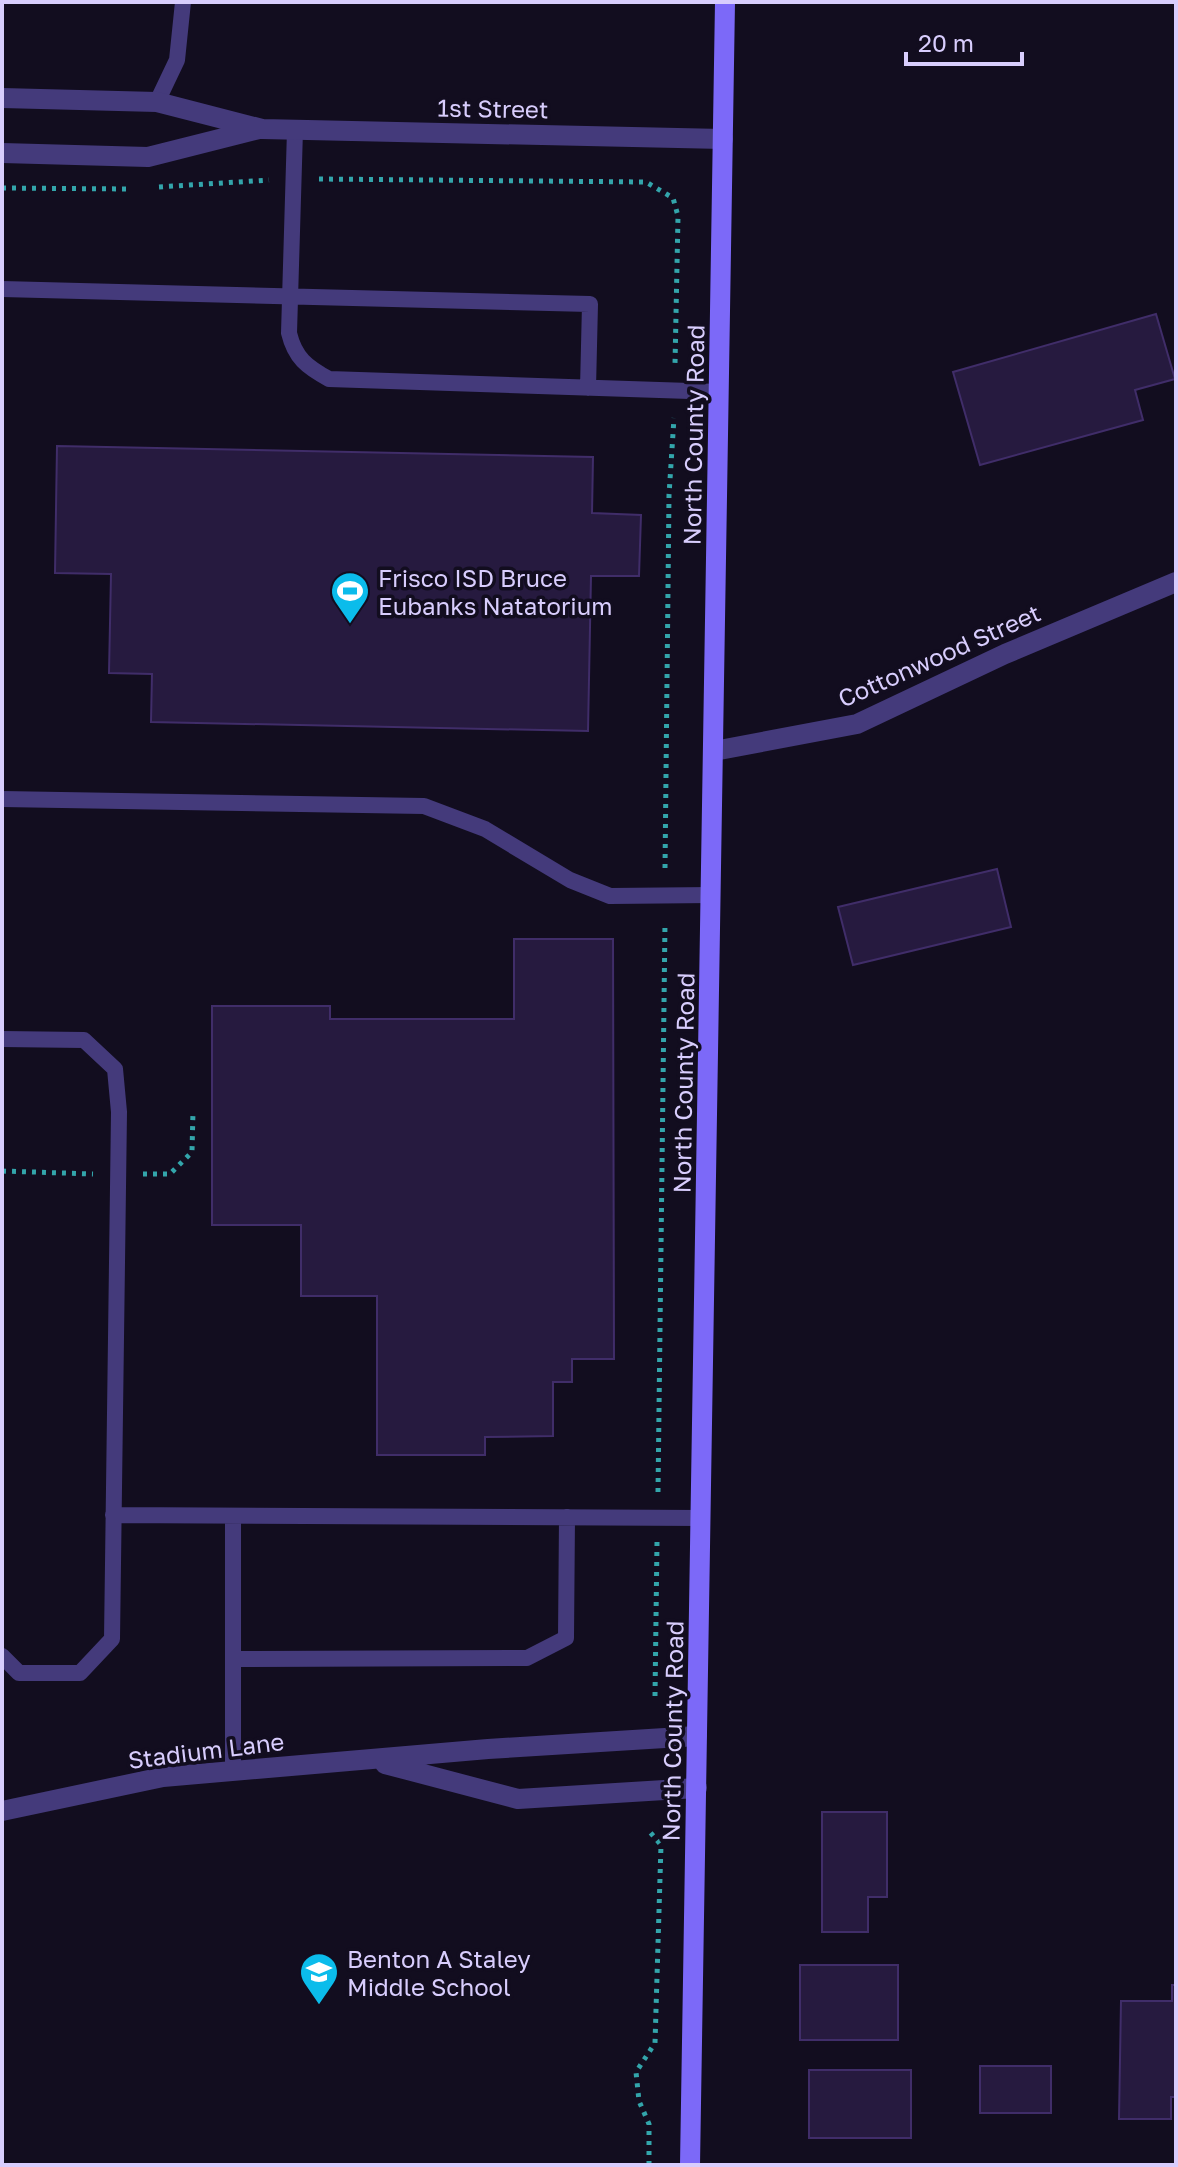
<svg xmlns="http://www.w3.org/2000/svg" width="1178" height="2167" font-family="'Golos Text',sans-serif">
	<style>
		.building { fill: #261a3f; stroke: #402d69; stroke-width: 2 }
		.lines { fill: none; stroke-linecap: round; stroke-linejoin: round }
		.path { stroke: #33a5ab; stroke-width: 5; stroke-dasharray: 4 6; stroke-linecap: butt }
		.lane { stroke: #443a7b; stroke-width: 16 }
		.street { stroke: #443a7b; stroke-width: 20 }
		.secondary { stroke: #7c69f8; stroke-width: 20 }
		.labels { text-anchor: middle; dominant-baseline: central; stroke-width: 7; stroke-linejoin: round; paint-order: stroke }
		.street-label { font-size: 24px; fill: #d8cdfd; stroke: #120d1f }
		.poi-label { font-size: 24px; fill: #d8cdfd; stroke: #120d1f; text-anchor: start }
	</style>
	<rect width="100%" height="100%" fill="#120d1f"/>
	<path class="building" d="M 1156,314 L 1175,379 L 1135,390 L 1143,420 L 980,465 L 953,372 Z
		M 57,446 L 593,457 L 592,513 L 641,515 L 639,576 L 591,576 L 588,731 L 151,722 L 152,674 L 109,673 L 111,574 L 55,573 Z
		M 997,869 L 1011,927 L 853,965 L 838,907 Z
		M 514,939 L 613,939 L 614,1359 L 572,1359 L 572,1382 L 553,1382 L 553,1436 L 485,1437 L 485,1455 L 377,1455 L 377,1296 L 301,1296 L 301,1225 L 212,1225 L 212,1006 L 330,1006 L 330,1019 L 514,1019 Z
		M 822,1812 L 887,1812 L 887,1897 L 868,1897 L 868,1932 L 822,1932 Z
		M 800,1965 L 898,1965 L 898,2040 L 800,2040 Z
		M 1172,1985 L 1176,1985 L 1176,2097 L 1171,2097 L 1171,2119 L 1119,2119 L 1121,2001 L 1172,2001 Z
		M 980,2066 L 1051,2066 L 1051,2113 L 980,2113 Z
		M 809,2070 L 911,2070 L 911,2138 L 809,2138 Z"/>
	<g class="lines">
		<path class="path" d="M 319,179 L 646,182 L 673,198 L 678,216 L 675,364
			M 159,187 L 269,180
			M 2,188 L 129,189
			M 665,868 L 669,495 L 674,418
			M 2,1171 L 93,1174
			M 143,1174 L 170,1174 L 192,1152 L 193,1111
			M 658,1492 L 665,922
			M 655,1696 L 657,1542
			M 649,2165 L 649,2124 L 639,2101 L 636,2072 L 655,2043 L 661,1845 L 650,1832"/>
		<path class="lane" d="M 157,102 L 177,60 L 183,2
			M 295,130 L 289,333 C 295,358 307,367 329,379 L 720,392
			M 2,289 L 590,304 L 588,388
			M 2,799 L 424,806 L 485,829 L 570,880 L 610,896 L 712,895
			M 2,1039 L 84,1040 L 115,1069 L 119,1112 L 112,1639 L 80,1673 L 19,1673 L 2,1656
			M 113,1515 L 701,1518
			M 233,1659 L 527,1658 L 566,1638 L 567,1517
			M 233,1771 L 233,1516"/>
		<path class="street" d="M 2,98 L 157,102 L 262,129 L 723,139
			M 2,153 L 148,157 L 259,129
			M 714,751 L 857,724 L 1005,654 L 1176,582
			M 385,1764 L 518,1799 L 697,1788
			M 2,1811 L 163,1777 L 488,1749 L 697,1736"/>
		<path class="secondary" d="M 690,2165 L 725,2"/>
	</g>
	<defs>
		<g id="stadium-pin" transform="scale(2)"><path d="M0 17L-7.5 6A9.5 9.5 0 1 1 7.5 6Z" fill="#0bbceb" stroke="#120d1f"/><path d="M0-5a6.5 5 0 1 0 0 10a6.5 5 0 1 0 0-10ZM-3.5-1.8h7v3.6h-7Z" fill="#fff"/></g>
		<g id="school-pin" transform="scale(2)"><path d="M0 17L-7.5 6A9.5 9.5 0 1 1 7.5 6Z" fill="#0bbceb" stroke="#120d1f"/><path d="M0-5L7-2L0 1L-7-2ZM-4 1L0 2.5L4 1V4Q0 6-4 4Z" fill="#fff"/></g>
	</defs>
	<g fill-rule="evenodd">
		<use href="#stadium-pin" x="350" y="591"/>
		<use href="#school-pin" x="319" y="1972"/>
	</g>
	<g class="labels">
		<g class="street-label">
			<text transform="translate(493 108) rotate(1)">1st Street</text>
			<text transform="translate(693 435) rotate(-89)">North County Road</text>
			<text transform="translate(939 655) rotate(-24)">Cottonwood Street</text>
			<text transform="translate(683 1083) rotate(-89)">North County Road</text>
			<text transform="translate(672 1731) rotate(-89)">North County Road</text>
			<text transform="translate(206 1750) rotate(-7)">Stadium Lane</text>
		</g>
		<g class="poi-label">
			<text x="378" y="577">Frisco ISD Bruce<tspan x="378" dy="28">Eubanks Natatorium</tspan></text>
			<text x="347" y="1958">Benton A Staley<tspan x="347" dy="28">Middle School</tspan></text>
		</g>
	</g>
	<rect width="1178" height="2167" fill="none" stroke="#d8cdfd" stroke-width="8"/>
	<path d="M906 52v12h116v-12" fill="none" stroke="#d8cdfd" stroke-width="4"/>
	<text x="918" y="52" font-size="24" fill="#d8cdfd" stroke="#120d1f" stroke-width="6" paint-order="stroke">20 m</text>
</svg>
